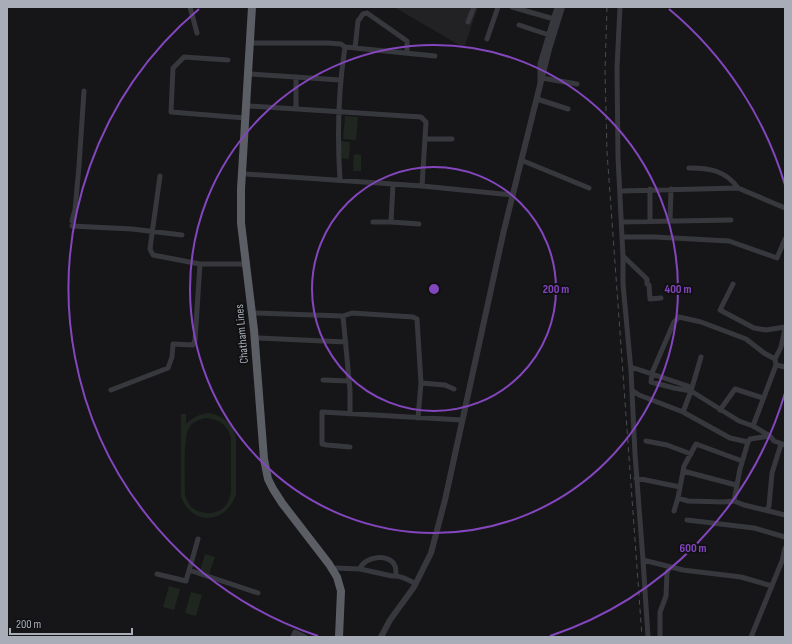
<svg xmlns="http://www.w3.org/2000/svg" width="792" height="644" font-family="'Sofia Sans Condensed',sans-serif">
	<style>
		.built { fill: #222225 }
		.green { fill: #1e261f; fill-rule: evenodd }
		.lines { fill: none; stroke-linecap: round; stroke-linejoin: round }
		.minor { stroke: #37383d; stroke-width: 5 }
		.tertiary { stroke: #37383d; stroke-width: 6 }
		.trunk { stroke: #5b5e65; stroke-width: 8 }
		.rail { stroke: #4a4c52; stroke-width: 1; stroke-dasharray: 5 4; stroke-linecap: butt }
		.ring { fill: none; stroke: #8446be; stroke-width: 2 }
		.labels { text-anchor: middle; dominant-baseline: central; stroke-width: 4; stroke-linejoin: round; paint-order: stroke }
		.street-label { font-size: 12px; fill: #a8adb8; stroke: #111113 }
		.centre { fill: #8446be; stroke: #111113; stroke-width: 2 }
		.ring-label { font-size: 12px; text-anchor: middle; font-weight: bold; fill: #8446be; stroke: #111113; stroke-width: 4; stroke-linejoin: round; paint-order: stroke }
	</style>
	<rect width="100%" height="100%" fill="#161618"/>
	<path class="built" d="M 394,7 L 478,7 L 464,48 Z"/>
	<path class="green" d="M 345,116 L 358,117 L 356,140 L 343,139 Z
		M 340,141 L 350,142 L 349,159 L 339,158 Z
		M 354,154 L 361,155 L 361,171 L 353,171 Z
		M 209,413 C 224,416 233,424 236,438 L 236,494 C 227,524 191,527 181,496 L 181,414 L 186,414 L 186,424 C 193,417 200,414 209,413 ZM 205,418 C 219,419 228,425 231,438 L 231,492 C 230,496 229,501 226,505 C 218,516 197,516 189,504 C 187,501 186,498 185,495 C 185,481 183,437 189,428 C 192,422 199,420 205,418 Z
		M 205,554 L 215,557 L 209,574 L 200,571 Z
		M 169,586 L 180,589 L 174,610 L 163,607 Z
		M 191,592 L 202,595 L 196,616 L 185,613 Z"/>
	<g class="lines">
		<path class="minor" d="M 190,7 L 197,33
			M 512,7 L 554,19
			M 620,7 L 617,68 L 618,157 L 622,237 L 655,237 L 729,241 L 777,258 L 785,239
			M 468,22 L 474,7
			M 519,25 L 549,35
			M 487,39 L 498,7
			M 253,43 L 328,43 L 341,44 L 345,47 L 435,56
			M 355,48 L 358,21 L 363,14 L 367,13 L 407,41 L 407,53
			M 228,60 L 184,57 L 173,68 L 171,112 L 245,118
			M 252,74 L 340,80
			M 542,78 L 577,84
			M 540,81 L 540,64 L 557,7
			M 537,99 L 568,109
			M 250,106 L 421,117 L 426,122 L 422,186 L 513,195
			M 296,109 L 296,77
			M 425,139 L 452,139
			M 521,160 L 589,188
			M 689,168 C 709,168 725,170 738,188
			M 246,174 L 422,186
			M 160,176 L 151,241 L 150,249 L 153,255 L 200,264 L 245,264
			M 340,180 C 337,134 338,92 345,47
			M 650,189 L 650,221
			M 620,191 L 738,188 L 785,208
			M 72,221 L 75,210 L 79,166 L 84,91
			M 670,221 L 671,189
			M 373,222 L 391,222 L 393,184
			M 391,222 L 419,224
			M 622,222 L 731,220
			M 72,226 L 132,229 L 182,235
			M 622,237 L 623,256 L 647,279 L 647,284 L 649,285 L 650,299 L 661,298
			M 623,256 L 623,284 L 631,371 L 635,454 L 643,560 L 648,637
			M 733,284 L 720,310 L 754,328 L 766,330 L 785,327
			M 256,313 L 343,316 L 352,313 L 413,317 L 417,319 L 421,383 L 418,418
			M 343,316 L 350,390 L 350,414
			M 258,338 L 346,342
			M 775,359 L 764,353 L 746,339 L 701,322 L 679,317 L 674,322 L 652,373 L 651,382 L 674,388 L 691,391 L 739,421 L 753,426 L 776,365 L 775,359 L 781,347 L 785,329
			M 776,365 L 785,367
			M 631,371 L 634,368 L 688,386 L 691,391
			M 323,380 L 349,381
			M 421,383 L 445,385 L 454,389
			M 111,390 L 168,368 L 172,357 L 173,344 L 193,345 L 195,340 L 200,264
			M 633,391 L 639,395 L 683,412 L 730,438 L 748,442
			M 720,410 L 735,389 L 763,398
			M 683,412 L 691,391 L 701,357
			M 753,426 L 770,436 L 774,441 L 785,445
			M 646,441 L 667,445 L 691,454
			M 350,447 L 327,445 L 322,444 L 322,412 L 462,420
			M 683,471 L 736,485
			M 636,478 L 680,487
			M 678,498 L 684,466 L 696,444 L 742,461
			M 734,501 L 740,469 L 748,442 L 750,439 L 770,436
			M 767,510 L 769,506 L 772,473 L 781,444
			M 674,511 L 678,498 L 688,501 L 724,502 L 734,501 L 744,505 L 785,515
			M 687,520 L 754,528 L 785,537
			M 643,560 L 683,570 L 741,577 L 772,586
			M 336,568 L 360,569 L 392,576 C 401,575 408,580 416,584
			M 360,569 C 364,556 390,553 395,566 C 396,568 396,572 396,575
			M 189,570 L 258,593
			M 157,574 L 186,581 L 198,539
			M 293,637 L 295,632 L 305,637
			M 660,637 L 660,612 L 666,596 L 667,573 L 670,567
			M 751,637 L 782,561 L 785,548"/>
		<path class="tertiary" d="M 381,637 L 390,620 L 414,587 L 431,553 L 445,500 L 504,230 L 549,49 L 562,7"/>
		<path class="trunk" d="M 252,7 L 241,189 L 241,223 L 254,330 L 264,459 L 268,479 L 273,489 L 282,503 L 329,564 L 337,577 L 341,591 L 339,637"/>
		<path class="rail" d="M 607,7 L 605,71 L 607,152 L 642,637"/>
	</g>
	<g class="ring">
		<circle cx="434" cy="289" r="122"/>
		<circle cx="434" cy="289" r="244"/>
		<path d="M785 393A366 366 0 0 1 550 636M318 636A366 366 0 0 1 199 9M669 9A366 366 0 0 1 785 185"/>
	</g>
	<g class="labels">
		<g class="street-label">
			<text transform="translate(242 334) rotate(-95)">Chatham Lines</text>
		</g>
	</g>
	<circle cx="434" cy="289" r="6" class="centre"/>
	<g class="ring-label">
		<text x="556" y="293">200 m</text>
		<text x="678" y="293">400 m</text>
		<text x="693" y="552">600 m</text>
	</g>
	<rect width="792" height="644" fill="none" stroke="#a8adb8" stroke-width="16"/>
	<path d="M10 628v6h122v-6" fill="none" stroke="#a8adb8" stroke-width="2"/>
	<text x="16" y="628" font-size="12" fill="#a8adb8" stroke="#111113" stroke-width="3" paint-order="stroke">200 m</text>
</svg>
